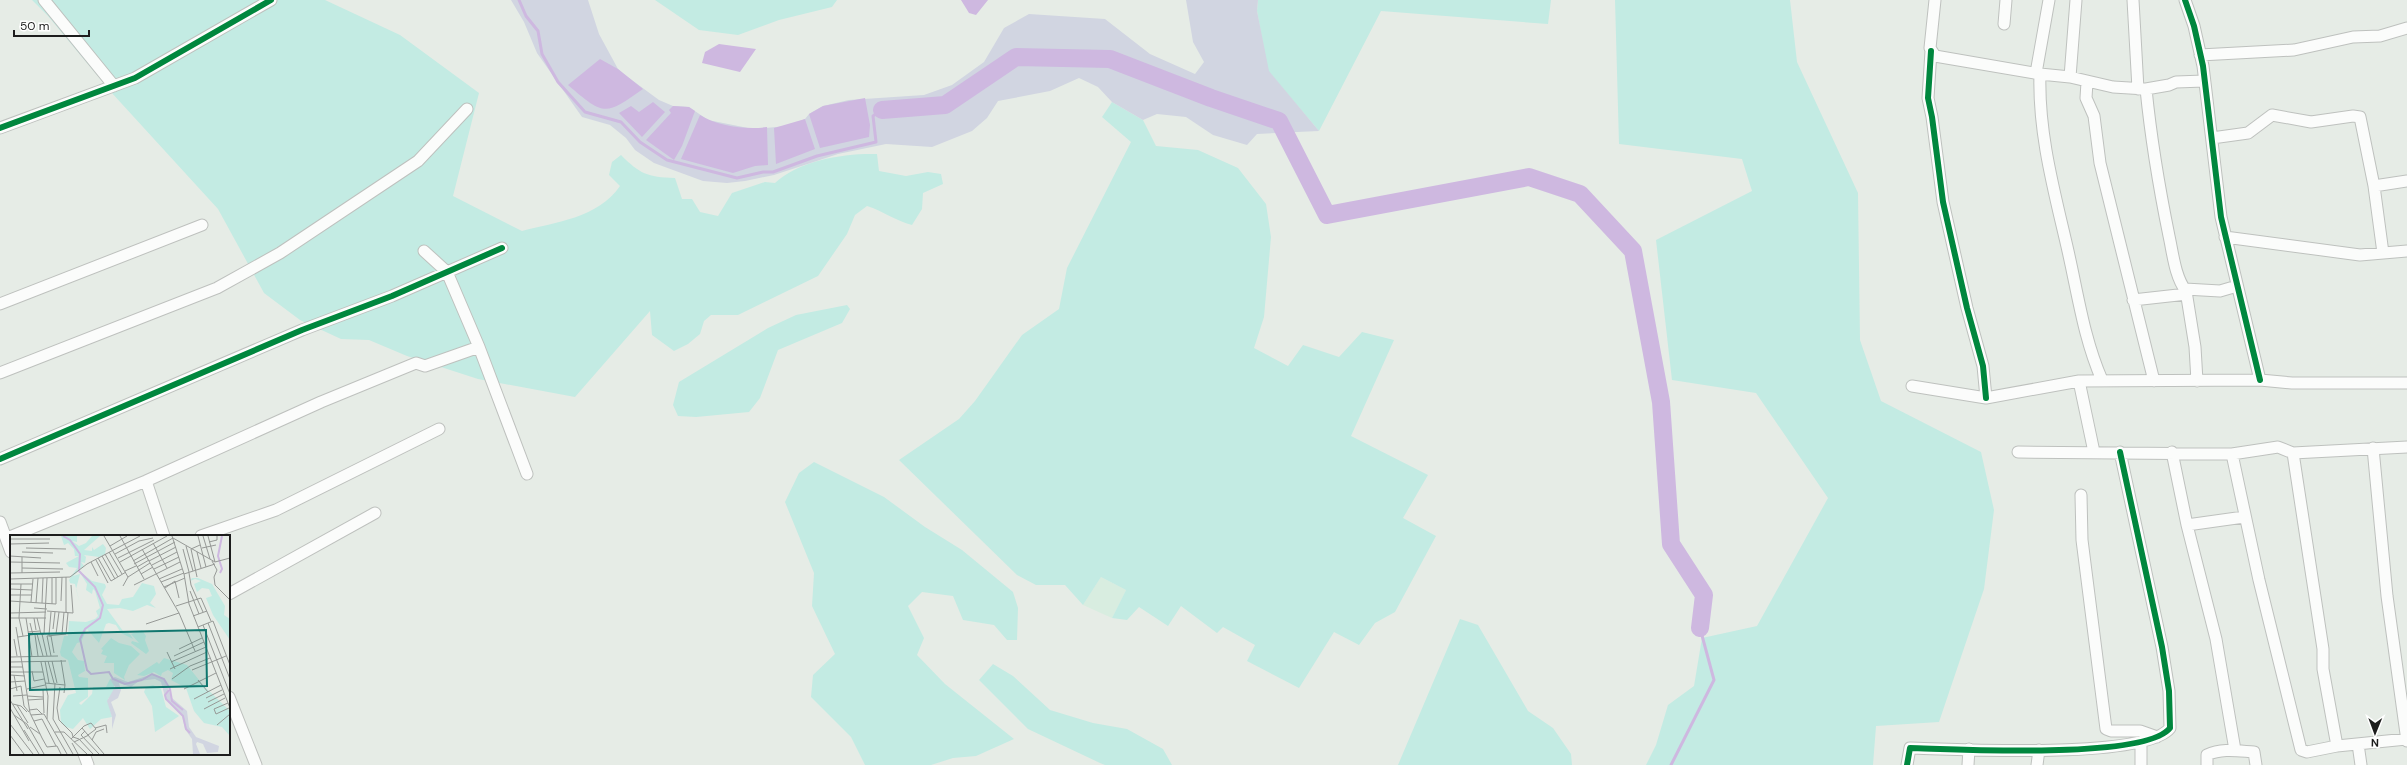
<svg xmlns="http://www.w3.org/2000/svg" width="2407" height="765" font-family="'DM Sans',sans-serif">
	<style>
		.farmland { fill: #d8ede0 }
		.grass { fill: #c3ebe3 }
		.wetland { fill: #d1d5e1 }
		.water { fill: #ceb8e0 }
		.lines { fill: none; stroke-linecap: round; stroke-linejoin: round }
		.stream { stroke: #ceb8e0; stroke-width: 3 }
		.river { stroke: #ceb8e0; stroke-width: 18 }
		.minor-casing { stroke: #bec1be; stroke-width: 13 }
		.minor { stroke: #fbfcfb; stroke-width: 11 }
		.cycleway-casing { stroke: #fff; stroke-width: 8 }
		.cycleway { stroke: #00873e; stroke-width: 6 }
		.inset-river { fill: none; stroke: #ceb8e0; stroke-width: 2 }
		.inset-road { fill: none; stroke: #969996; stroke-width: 1 }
		.view { fill: #0f766e; fill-opacity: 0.15; stroke: #0f766e; stroke-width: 2 }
		.inset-edge { fill: none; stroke: #1d1d1d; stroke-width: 2 }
	</style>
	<rect width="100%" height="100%" fill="#e6ece6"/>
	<path class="farmland" d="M 1101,577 L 1126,590 L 1112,618 L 1083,605 Z"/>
	<path class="grass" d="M 32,0 L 325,0 L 400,35 L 479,93 L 453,196 L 522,231 C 556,222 598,218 620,186 L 609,175 L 612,162 L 621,155 C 640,174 647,177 675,178 L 682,199 L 692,199 L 700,212 L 718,216 L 732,193 L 765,182 L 775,183 C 799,160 845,153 877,154 L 879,171 L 906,176 L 928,172 L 941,174 L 943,184 L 923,193 L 922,209 L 912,225 C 896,221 883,211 867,206 L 855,215 L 847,234 L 818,276 L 738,315 L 711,315 L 704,321 L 700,334 L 688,344 L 674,351 L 652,335 L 650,311 L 575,397 L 478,379 L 407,356 L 369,340 L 341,339 L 300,320 L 264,293 L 218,209 L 111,92 L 48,16 Z
		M 655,0 L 837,0 L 832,7 L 779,20 L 738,35 L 699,30 Z
		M 1258,0 L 1551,0 L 1548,24 L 1381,11 L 1319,131 L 1268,71 L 1257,11 Z
		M 1615,0 L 1790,0 L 1797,62 L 1858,193 L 1860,340 L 1881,401 L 1981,452 L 1994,510 L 1984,589 L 1939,722 L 1876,726 L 1873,765 L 1646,765 L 1656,745 L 1668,705 L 1694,686 L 1702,638 L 1757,626 L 1828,498 L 1756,393 L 1672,380 L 1656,240 L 1752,191 L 1742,159 L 1619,144 Z
		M 1112,102 L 1143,120 L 1156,146 L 1198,150 L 1238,168 L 1266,204 L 1271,237 L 1264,317 L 1254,348 L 1288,366 L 1303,345 L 1339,357 L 1362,332 L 1394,340 L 1351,436 L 1428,475 L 1403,518 L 1436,536 L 1395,612 L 1375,623 L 1359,645 L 1334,632 L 1299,688 L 1247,661 L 1255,645 L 1223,627 L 1217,633 L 1181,606 L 1168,626 L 1139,607 L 1127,620 L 1112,618 L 1126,590 L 1101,577 L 1083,605 L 1065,585 L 1036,585 L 1017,575 L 899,460 L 959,419 L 975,401 L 1022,335 L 1059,309 L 1067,268 L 1131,142 L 1102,117 Z
		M 847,305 L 850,309 L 842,323 L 778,350 L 760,398 L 749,412 L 696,417 L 678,416 L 673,405 L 679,382 L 768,328 L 796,315 Z
		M 814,462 L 884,497 L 925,527 L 962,550 L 1013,592 L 1018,608 L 1017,640 L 1007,640 L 994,625 L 963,620 L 953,596 L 922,592 L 908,606 L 924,638 L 917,655 L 945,684 L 1014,739 L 976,756 L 953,758 L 931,765 L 865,765 L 851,737 L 811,697 L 813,675 L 835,654 L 812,606 L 814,573 L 785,502 L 799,473 Z
		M 1460,619 L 1478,625 L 1528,711 L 1553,728 L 1571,754 L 1572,765 L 1398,765 Z
		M 993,664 L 1013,676 L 1050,710 L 1093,723 L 1127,729 L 1163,749 L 1172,765 L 1105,765 L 1100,763 L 1028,729 L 979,680 Z"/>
	<path class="wetland" d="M 511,0 L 588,0 L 599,34 L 618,69 L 625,75 L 659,100 L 673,106 L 689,107 L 708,120 L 753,129 L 788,126 L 805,119 L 809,114 L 823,106 L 849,100 L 924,95 L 952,85 L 984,62 L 1004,28 L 1029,14 L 1105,19 L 1150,54 L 1195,74 L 1204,62 L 1193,42 L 1186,0 L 1258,0 L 1257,11 L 1269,71 L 1319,131 L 1257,134 L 1247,145 L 1213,135 L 1186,117 L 1157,114 L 1143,120 L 1112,102 L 1098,87 L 1079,78 L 1050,91 L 998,101 L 987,118 L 972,131 L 932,147 L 886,144 L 838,154 L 774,175 L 745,181 L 727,183 L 703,181 L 654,163 L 635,150 L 626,138 L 610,125 L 582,117 L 537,53 L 524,22 Z"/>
	<path class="water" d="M 961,0 L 988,0 L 976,15 L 969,13 Z
		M 719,44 L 756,49 L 740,72 L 702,63 L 705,52 Z
		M 600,59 L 618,69 L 643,89 C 605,116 604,116 568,85 Z
		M 865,98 L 870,125 L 869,137 L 820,148 L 809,114 L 823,106 Z
		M 653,102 L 665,112 L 642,137 L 619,113 L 631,106 L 639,112 Z
		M 673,106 L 689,107 L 695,111 L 682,146 L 674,160 L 646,140 L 671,113 L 669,110 Z
		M 700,115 C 717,126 747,130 767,127 L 768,165 L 755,166 L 733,173 L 681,159 Z
		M 805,119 L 815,149 L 776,164 L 774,128 Z"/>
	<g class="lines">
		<path class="stream" d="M 519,0 L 526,16 L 538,31 L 542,54 L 558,82 L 585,112 L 621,122 L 640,142 L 667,160 L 737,178 L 763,172 L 773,172 L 817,156 L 876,142 L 873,116 L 882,110
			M 1671,765 L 1714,680 L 1700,628"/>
		<path class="river" d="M 882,110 L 945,105 L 1016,57 L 1110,59 L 1211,98 L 1279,121 L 1327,215 L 1529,177 L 1580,194 L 1633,251 L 1661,402 L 1671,544 L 1704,595 L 1700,628"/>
		<g class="minor-casing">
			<path id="minor" d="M 44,0 L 114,86
				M 1935,0 L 1930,48 L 1935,56 L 2040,74 L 2070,77 L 2113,87 L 2146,89 L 2169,85 L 2176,82 L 2204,81
				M 2133,0 L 2138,89
				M 2185,0 L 2194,26 L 2203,66 L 2221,217 L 2260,380
				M 2004,24 L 2006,0
				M 1931,51 L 1928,98 L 1932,117 L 1943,202 L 1967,308 L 1983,366 L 1986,398
				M 2200,55 L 2294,50 L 2353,37 L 2380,36 L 2407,28
				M 2036,73 L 2049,0
				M 2040,74 C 2038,134 2055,194 2068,251 C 2078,295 2084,339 2102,380
				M 2070,77 L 2076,0
				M 2087,82 L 2086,98 L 2094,116 L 2100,163 L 2154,381
				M 2146,89 C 2151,139 2159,187 2169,236 C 2173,254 2175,277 2186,291 L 2195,347 L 2197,381
				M 0,128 L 135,78 L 271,0
				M 2212,138 L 2248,133 L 2272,115 L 2311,122 L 2353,116 L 2360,117 L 2374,186 L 2383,253
				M 2374,186 L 2407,181
				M 2225,237 L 2360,255 L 2407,251
				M 424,251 L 447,272 L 479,347 L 527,474
				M 2185,289 L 2220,291 L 2237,286
				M 2133,300 L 2187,294
				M 0,304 L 202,225
				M 0,373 L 217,288 L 280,253 L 418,161 L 467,109
				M 2079,381 L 2094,452
				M 1912,386 L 1986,398 L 2079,381 L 2260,380 L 2292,383 L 2407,383
				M 2373,448 L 2387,596 L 2407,741
				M 2018,452 L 2232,454 L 2278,447 L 2293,453 L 2407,447
				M 2172,452 L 2187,525 L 2216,639 L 2235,750
				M 2293,453 L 2323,649 L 2323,669 L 2337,746
				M 2232,454 L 2259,580 L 2301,750 L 2307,752 L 2337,746 L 2407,739
				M 0,459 L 302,330 L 392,296 L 502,248
				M 146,481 L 164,536
				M 2081,495 L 2082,540 L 2106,729 L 2111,731 L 2140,731 L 2157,737
				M 0,522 L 11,552
				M 2187,525 L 2244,517
				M 12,536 L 146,481 L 321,402 L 416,363 L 425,366 L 479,347
				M 201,536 L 276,510 L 439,429
				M 229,594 L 375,513
				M 229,697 L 256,765
				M 2358,744 L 2361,765
				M 84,754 L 88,765
				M 1907,765 L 1910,748 C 1955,749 2145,760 2170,728 L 2169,691 L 2162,647 L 2120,452
				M 1968,765 L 1969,749
				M 2037,765 L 2039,750
				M 2141,765 L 2141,742
				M 2207,765 L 2207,755 C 2222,748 2238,751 2254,752 L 2256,765"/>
		</g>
		<use href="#minor" class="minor"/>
		<g class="cycleway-casing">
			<path id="cycleway" d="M 2185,0 L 2194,26 L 2203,66 L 2221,217 L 2260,380
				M 1931,51 L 1928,98 L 1932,117 L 1943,202 L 1967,308 L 1983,366 L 1986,398
				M 0,128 L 135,78 L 271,0
				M 0,459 L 302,330 L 392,296 L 502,248
				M 1907,765 L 1910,748 C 1955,749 2145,760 2170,728 L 2169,691 L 2162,647 L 2120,452"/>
		</g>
		<use href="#cycleway" class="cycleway"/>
	</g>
	<g transform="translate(10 535)">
		<rect width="220" height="220" fill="#e6ece6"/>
		<path d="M 51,1 L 67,1 L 67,7 L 62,6 L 69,11 L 76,8 L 82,1 L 90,1 L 74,15 L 82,16 L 82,12 L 84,15 L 93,9 L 96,13 L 95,19 L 89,22 L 74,20 L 76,22 L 75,28 L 71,27 L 74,31 L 63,41 L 70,39 L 66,54 L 70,69 L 65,49 L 60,48 L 59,45 L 67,33 L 59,32 L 56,28 L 69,21 L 65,21 L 64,14 L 58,8 L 54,10 ZM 69,36 L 82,46 L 95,49 L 96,52 L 92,60 L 97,69 L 109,70 L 112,64 L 123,62 L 132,48 L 144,51 L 146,59 L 140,68 L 146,73 L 137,70 L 123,76 L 110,73 L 97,74 L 113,96 L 120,99 L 123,104 L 111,98 L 106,90 L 99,88 L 96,89 L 89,108 L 77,94 L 71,107 L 67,108 L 62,117 L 68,125 L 74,126 L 75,136 L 68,140 L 69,142 L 78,143 L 78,162 L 69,168 L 71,170 L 82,159 L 83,152 L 96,152 L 100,144 L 104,148 L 104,156 L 98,164 L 102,182 L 91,184 L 80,194 L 73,183 L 63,194 L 56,192 L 51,188 L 50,175 L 58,160 L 66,158 L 58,125 L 51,121 L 50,117 L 54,101 L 58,101 L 59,86 L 76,87 L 85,84 L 88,81 L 86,76 L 90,73 L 85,56 L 83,54 L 82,59 L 76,55 L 77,49 ZM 182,43 L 188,43 L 202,49 L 215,71 L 214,80 L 220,84 L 220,105 L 203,80 L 196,63 L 202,61 L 199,54 L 192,53 L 187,57 L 184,49 L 191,46 L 185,44 L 180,46 ZM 132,95 L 136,101 L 135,105 L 139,116 L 136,119 L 121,108 L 122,106 L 129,108 L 121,99 ZM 101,103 L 109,108 L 121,111 L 130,119 L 119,130 L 114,142 L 115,145 L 104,138 L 104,128 L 94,128 L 97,121 L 91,119 L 93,115 L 91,114 ZM 154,123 L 177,130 L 193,150 L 220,176 L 220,201 L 212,192 L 194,188 L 184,176 L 176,153 L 161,145 L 163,138 L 158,135 L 152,138 L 151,141 L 144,137 L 134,141 L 127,140 L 147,127 L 149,129 ZM 143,150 L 151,154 L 156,172 L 169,181 L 145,197 L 142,171 L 134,157 L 136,152 Z" fill="#c3ebe3"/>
		<path d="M 143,139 L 154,144 L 162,163 L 177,176 L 179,192 L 186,202 L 209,211 L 208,217 L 197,218 L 193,209 L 187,207 L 186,209 L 190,219 L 183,219 L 182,204 L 175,194 L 172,181 L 155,162 L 151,147 L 145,144 L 129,146 L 121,152 L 109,148 L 111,155 L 108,163 L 101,167 L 106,180 L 102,194 L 102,182 L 97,166 L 105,152 L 100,144 L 105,142 L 118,147 Z" fill="#d1d5e1"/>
		<path class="inset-river" d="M 53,1 L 60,5 L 70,19 L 69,36 L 85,52 L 93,70 L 90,83 L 75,94 L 70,104 L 71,108M 210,38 L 212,34 L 208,21 L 212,1M 71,108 L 77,135 L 81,139 L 99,137 L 103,144 L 115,149 L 132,145M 132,145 L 142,139 L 154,144 L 160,154 L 162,166 L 173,175M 159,155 L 155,160 L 156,164 L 173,181 L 176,194 L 180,198"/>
		<path class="inset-road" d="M 94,1 L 118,42 L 113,51M 110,1 L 134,44M 162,1 L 174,39 L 179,69 L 220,173M 188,1 L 196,32M 193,1 L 200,24M 198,1 L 205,27M 0,4 L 40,4M 199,7 L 207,5 L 207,1M 143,8 L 157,33M 0,9 L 39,8M 100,11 L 117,1M 176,11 L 183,36M 16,13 L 56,14M 192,13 L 206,10M 132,14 L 169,78 L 185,116M 173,14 L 179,37M 12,17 L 43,18M 99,17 L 112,39M 187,17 L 191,33M 95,19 L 108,42M 105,19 L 129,6 L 143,3M 0,21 L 31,23M 92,21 L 105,44M 88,23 L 101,46 L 116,37M 108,23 L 144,5M 86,25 L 98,48M 123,26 L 163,3 L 205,27 L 220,23M 139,26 L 166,12M 202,26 L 207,35 L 204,42 L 205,50 L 220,65M 0,27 L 50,28M 81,27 L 88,41M 110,27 L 157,1M 124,29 L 165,7M 142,30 L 167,17M 127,32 L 139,25M 12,33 L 53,34M 144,34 L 169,22M 115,36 L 126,31M 0,38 L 50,37M 12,38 L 12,22M 179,38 L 181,50 L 193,77M 131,39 L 143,32M 174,39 L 205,29M 56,42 L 56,77M 118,42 L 140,28M 187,42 L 181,14 L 190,10M 0,44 L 60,42 L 77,29 L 130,1M 149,44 L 172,34M 151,47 L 174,38M 0,49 L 23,49M 124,50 L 170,27M 154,52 L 175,43M 155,53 L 165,46 L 169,63M 0,54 L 22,55M 180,56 L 189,79M 0,60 L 22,60M 0,66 L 46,69 L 46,43M 10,66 L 9,83 L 13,101M 10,66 L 11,49M 51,66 L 52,42M 21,67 L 23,44M 26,68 L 28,43M 32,68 L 33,43M 42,69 L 42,43M 166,71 L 191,63 L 201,86M 24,73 L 37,74M 37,76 L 63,78 L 61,50M 0,78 L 36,77M 183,81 L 197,76M 0,83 L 36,83M 16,83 L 22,122M 24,83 L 26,95M 27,83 L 31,99 L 34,99 L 37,43M 20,88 L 23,100M 198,88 L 220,144M 136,89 L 169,78M 193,90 L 220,159M 6,92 L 15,146M 188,92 L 203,86 L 220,130M 43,94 L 45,77M 18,97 L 30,96M 32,99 L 37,121M 46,99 L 49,77M 52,99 L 54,77M 25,100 L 28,121M 39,100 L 41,77M 39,101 L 41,101 L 44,118M 8,102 L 27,99 L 33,121M 4,104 L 7,121M 169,114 L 192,103M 157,117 L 165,134M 41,121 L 37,101 L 56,99 L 58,78 L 56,77M 164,121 L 194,107M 0,122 L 48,121M 51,125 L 55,150M 35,126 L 39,148M 38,126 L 44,148M 42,126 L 47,148M 0,127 L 56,126M 31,127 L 38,161 L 37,184M 161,127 L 196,112M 0,132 L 13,132M 160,134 L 197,117M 182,135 L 216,121M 22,136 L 24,146 L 34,144M 0,137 L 33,137M 0,140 L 15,141M 4,140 L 7,156M 162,144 L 180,131 L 200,123M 188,145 L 198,157M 0,147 L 15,146 L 20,178 L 32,203 L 37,212 L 47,211 L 51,219M 35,148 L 55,150 L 54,158M 45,148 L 43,184 L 63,219M 50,152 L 47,173 L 49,185 L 62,198 L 63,202M 0,154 L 11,151 L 14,171 L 19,177M 17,154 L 35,150M 174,154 L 206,138M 33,155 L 34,178M 3,161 L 17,160M 17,161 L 33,162M 196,163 L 212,155M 184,164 L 211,150M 0,165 L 18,194M 18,165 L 33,164M 198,167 L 214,159M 218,168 L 204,174 L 206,179 L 219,173M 3,169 L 11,171 L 17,177M 7,170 L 18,188M 0,173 L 19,206M 194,174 L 215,163M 19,175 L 27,174 L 32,179M 4,180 L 17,189 L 34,219M 21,180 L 34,179 L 57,219M 24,186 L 32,184 L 46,211M 0,189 L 23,219M 207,190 L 220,179M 20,192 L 30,199M 72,193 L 94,219M 85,193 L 96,190 L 97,198M 14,195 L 29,219M 75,196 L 71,200 L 89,219M 45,197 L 54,197 L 77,219M 0,200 L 14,219M 63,202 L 69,204 L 83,219M 61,204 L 74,191 L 81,188 L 86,194 L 78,200M 82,205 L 86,197 L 94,194M 64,207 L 79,200M 62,208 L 68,219"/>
		<path class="view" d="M 196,95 L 197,151 L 20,155 L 19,99 Z"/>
		<rect width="220" height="220" class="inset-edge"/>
	</g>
	<g transform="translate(2375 733) rotate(181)" stroke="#ffffff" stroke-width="3" paint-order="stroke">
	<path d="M0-3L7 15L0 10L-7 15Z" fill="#1d1d1d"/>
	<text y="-6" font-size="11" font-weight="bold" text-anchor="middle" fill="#1d1d1d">N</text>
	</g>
	<path d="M14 30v6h75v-6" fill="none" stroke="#1d1d1d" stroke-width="2"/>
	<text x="20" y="30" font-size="12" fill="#1d1d1d" stroke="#ffffff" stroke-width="3" paint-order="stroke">50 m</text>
</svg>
